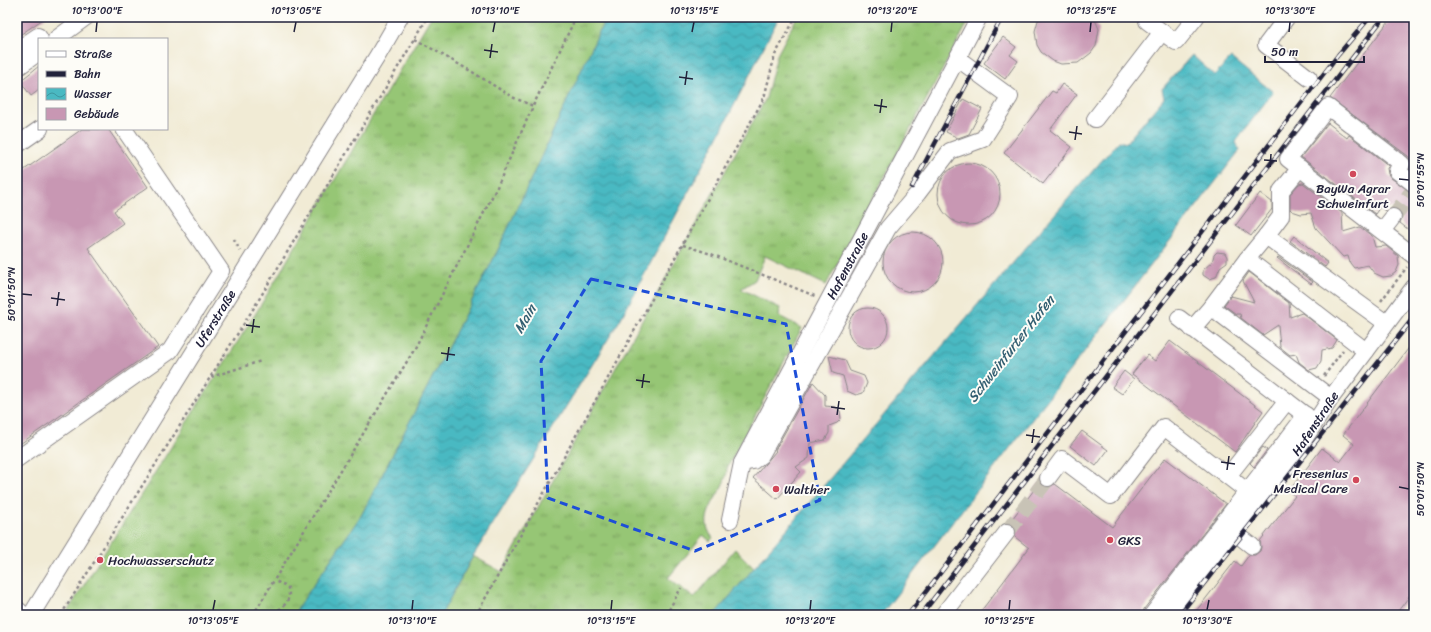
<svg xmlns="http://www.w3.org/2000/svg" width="1431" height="632" font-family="Sriracha,sans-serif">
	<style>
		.grass { fill: url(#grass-tufts); stroke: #5c7458 }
		.water { fill: url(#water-waves); stroke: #366e7e }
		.building { fill: #c897b3 }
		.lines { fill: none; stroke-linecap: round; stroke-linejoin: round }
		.minor-tunnel { stroke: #c8c3b6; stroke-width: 16; stroke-dasharray: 16 8; stroke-linecap: butt }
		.minor-casing { stroke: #8a8688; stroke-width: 18 }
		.path { stroke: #8a8688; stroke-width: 2.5; stroke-dasharray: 3 3; stroke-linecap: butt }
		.minor { stroke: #fff; stroke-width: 16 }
		.rail-casing { stroke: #22223b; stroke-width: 4.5 }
		.rail { stroke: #fdfcf7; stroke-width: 3; stroke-dasharray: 9; stroke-linecap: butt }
		.marked { fill: none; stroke: #1d4ed8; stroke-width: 3; stroke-dasharray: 8 5; stroke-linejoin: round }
		.ticks { fill: none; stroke: #22223b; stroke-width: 1.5 }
		.poi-dot { fill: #d1495b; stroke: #fdfcf7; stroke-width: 1.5 }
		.labels { text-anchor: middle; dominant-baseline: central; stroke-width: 4; stroke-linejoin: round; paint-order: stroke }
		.poi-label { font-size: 13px; fill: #22223b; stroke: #fdfcf7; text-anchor: start }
		.street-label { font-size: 13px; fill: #22223b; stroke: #fdfcf7 }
		.water-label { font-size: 14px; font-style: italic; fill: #325e71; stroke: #fdfcf7 }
		.neatline { fill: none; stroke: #22223b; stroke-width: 1.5 }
		.ticks-label { font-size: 10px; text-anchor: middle; fill: #22223b }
	</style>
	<defs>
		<pattern id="grass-tufts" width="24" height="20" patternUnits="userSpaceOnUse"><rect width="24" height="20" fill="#96c675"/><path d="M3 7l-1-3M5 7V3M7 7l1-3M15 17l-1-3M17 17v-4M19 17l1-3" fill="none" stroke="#7aa061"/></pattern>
		<pattern id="water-waves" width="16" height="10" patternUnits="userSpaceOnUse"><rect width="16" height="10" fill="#4ab9c2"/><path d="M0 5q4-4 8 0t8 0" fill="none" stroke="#3d969f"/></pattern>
	</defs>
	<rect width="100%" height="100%" fill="#fdfcf7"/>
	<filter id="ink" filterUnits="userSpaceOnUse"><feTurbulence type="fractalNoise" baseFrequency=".025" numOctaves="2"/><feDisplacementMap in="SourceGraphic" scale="8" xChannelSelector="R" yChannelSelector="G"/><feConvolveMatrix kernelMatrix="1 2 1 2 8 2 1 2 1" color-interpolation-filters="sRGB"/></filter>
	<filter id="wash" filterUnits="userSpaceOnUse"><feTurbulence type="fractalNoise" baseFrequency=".012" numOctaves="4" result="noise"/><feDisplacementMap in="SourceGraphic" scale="16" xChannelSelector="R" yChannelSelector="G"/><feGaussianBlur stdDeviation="0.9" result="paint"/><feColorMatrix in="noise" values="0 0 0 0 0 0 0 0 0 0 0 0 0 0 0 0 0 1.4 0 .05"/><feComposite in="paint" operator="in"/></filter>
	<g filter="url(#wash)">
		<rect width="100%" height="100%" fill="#f1ebd5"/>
		<path class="grass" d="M 431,17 L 606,17 L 497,252 L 362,514 L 293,615 L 65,615 L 259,308 Z
			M 797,17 L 971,17 L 826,285 L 765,256 L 755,280 L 741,289 L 780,308 L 779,316 L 802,328 L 727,468 C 727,493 693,514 713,538 L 710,541 L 703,535 L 668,578 L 694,598 L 735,549 L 754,568 L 714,615 L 441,615 L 473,556 L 502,572 L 766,98 L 777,55 Z"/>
		<path class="water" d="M 606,17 L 779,17 L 721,131 L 620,320 L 473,556 L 441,615 L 293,615 L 362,514 L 497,252 Z
			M 1192,55 L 1214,75 L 1231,58 L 1273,92 L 1235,143 L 1240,150 L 881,615 L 714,615 L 1046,224 L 1119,141 L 1126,143 L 1164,98 L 1162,89 Z"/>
		<g id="blocks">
			<path class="building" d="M 17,17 L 46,17 L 17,37 Z
				M 1039,17 L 1094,17 L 1099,29 L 1096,46 L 1091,53 L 1078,63 L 1061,64 L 1053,61 L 1041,52 L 1037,45 L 1035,31 Z
				M 1392,17 L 1414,17 L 1414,164 L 1408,156 L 1330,98 Z
				M 1003,37 L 1016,47 L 1010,55 L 1018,61 L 1005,79 L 984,63 Z
				M 39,66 L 39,90 L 31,96 L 20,81 Z
				M 1062,84 L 1077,94 L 1050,130 L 1072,147 L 1043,184 L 1004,153 L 1052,91 L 1056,93 Z
				M 963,99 L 982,109 L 969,134 L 958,138 L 946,132 Z
				M 1328,123 L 1347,138 L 1349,135 L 1389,166 L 1387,168 L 1388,174 L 1391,178 L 1414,194 L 1414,234 L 1400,223 L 1402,214 L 1399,209 L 1390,208 L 1385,211 L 1380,207 L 1375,214 L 1301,157 Z
				M 82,129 L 108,129 L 148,187 L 114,211 L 123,223 L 88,248 L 158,347 L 17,446 L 17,175 Z
				M938 194a31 31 0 1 1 62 0a31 31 0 1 1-62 0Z
				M 1303,183 L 1342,213 L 1343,232 L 1360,227 L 1372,236 L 1375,247 L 1386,246 L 1398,256 L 1399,265 L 1396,272 L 1391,276 L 1383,277 L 1374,273 L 1368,265 L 1354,268 L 1350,263 L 1348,256 L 1343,257 L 1316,228 L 1311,213 L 1301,214 L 1292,211 L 1290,209 L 1290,194 L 1299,184 Z
				M 1260,193 L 1272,202 L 1272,209 L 1251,236 L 1236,225 Z
				M883 262a30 30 0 1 1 60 0a30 30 0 1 1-60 0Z
				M 1294,236 L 1328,263 L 1325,267 L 1290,241 Z
				M 1217,252 L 1225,253 L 1227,257 L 1227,262 L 1220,267 L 1216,277 L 1209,279 L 1203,275 L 1203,270 L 1212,262 L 1214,255 Z
				M 1278,257 L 1313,282 L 1311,284 L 1277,258 Z
				M 1249,272 L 1289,303 L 1290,317 L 1302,313 L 1337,340 L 1332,348 L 1322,350 L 1321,361 L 1317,368 L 1309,370 L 1299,362 L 1296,354 L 1290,355 L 1280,347 L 1278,325 L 1263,335 L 1241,318 L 1240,314 L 1236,314 L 1224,305 L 1231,296 L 1254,302 L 1243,281 Z
				M848 328a20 20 0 1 1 40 0a20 20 0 1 1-40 0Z
				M 1170,341 L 1263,411 L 1235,452 L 1132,374 L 1147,355 L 1155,361 Z
				M 1414,341 L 1414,590 L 1395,615 L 1193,615 L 1235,561 L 1241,566 L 1249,555 L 1255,555 L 1260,551 L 1261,547 L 1260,541 L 1295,496 L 1289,491 L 1322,448 L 1340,462 L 1354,444 L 1343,435 Z
				M 829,356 L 845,360 L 850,371 L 864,376 L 867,383 L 863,393 L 856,395 L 847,391 L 843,376 L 833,373 Z
				M 1124,371 L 1134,379 L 1122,394 L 1112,387 Z
				M 813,382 L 825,395 L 825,406 L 835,407 L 840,411 L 841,419 L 837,423 L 829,426 L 829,433 L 825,440 L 810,443 L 809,458 L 796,467 L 801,472 L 777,499 L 753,478 L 776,451 L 775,450 Z
				M 1082,431 L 1108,450 L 1096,466 L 1070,446 Z
				M 1263,447 L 1267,450 L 1254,467 L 1250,463 Z
				M 1165,458 L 1226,504 L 1144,609 L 1143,615 L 978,615 L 1029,548 L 1015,537 L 1016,529 L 1009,523 L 1040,482 L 1047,487 L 1055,484 L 1112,527 Z"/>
		</g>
	</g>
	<g filter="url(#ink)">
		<use href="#blocks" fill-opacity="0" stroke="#8a8688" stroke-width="1"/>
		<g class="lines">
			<path class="minor-tunnel" d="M 1393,217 L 1412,192
				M 1007,532 L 1048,478"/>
			<g class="minor-casing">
				<g id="minor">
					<path d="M 1287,17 L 1266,45 L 1309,78"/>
					<path d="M 1162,32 L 1176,42 L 1196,17"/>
					<path d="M 56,39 L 86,17"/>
					<path d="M 17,50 L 38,36 L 40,39"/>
					<path d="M 17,68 L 39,52"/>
					<path d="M 1095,119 L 1162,32 L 1147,21 L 1150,17"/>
					<path d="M 17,145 L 40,129"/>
					<path d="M 1414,184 L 1397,171 L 1402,164 L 1328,107 L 1288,159 L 1414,256"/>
					<path d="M 1382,231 L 1393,217"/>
					<path d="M 1266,236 L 1281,216 L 1281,191 L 1300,168"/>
					<path d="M 1247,259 L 1266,236 L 1386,323"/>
					<path d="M 1179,318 L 1313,421"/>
					<path d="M 1192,329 L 1211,307"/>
					<path d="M 1331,398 L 1211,307 L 1247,259 L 1366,351"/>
					<path d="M 17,459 L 170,351 L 221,271 L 124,129"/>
					<path d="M 742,463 L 753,461 L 761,455 L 888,228 L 918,193 L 950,151 L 983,139 L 1010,97 L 957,58"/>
					<path d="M 1228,476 L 1287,401"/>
					<path d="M 1048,478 L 1062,459 L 1111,496 L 1164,427 L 1248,492"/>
					<path id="s1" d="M 730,520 L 742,463 L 979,17"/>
					<path d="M 1234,532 L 1252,546"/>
					<path d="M 17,609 L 24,615"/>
					<path id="s2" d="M 31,615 L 378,55 L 400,17"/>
					<path d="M 943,615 L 1007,532"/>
					<path d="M 1152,615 L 1306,415"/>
					<path id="s3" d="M 1169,615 L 1297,450 L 1331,398 L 1414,287"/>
				</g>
			</g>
			<path class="path" d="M 415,39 L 474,73 L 512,97 L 533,106
				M 234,239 L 240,251
				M 683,245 L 711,254 L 815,296
				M 1381,301 L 1407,267
				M 1324,376 L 1343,350
				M 211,377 L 261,361
				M 61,615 L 255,306 L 428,17
				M 253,615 L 414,350 L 497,187 L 533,106 L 576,17
				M 268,615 C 281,610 294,601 287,586 L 275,581
				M 476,615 L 764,98 L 775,55 L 796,17
				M 666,615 L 681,588"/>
			<use href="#minor" class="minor"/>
			<g class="rail-casing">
				<path id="rail" d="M 912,187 L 1002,17
					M 908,615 L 1338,55 L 1370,17
					M 921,615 L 1384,17
					M 1179,615 L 1414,317"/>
			</g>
			<use href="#rail" class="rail"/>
		</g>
	</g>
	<path class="marked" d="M 591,279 L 786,324 L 820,500 L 695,551 L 548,498 L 541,361 Z"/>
	<path class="ticks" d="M 96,32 L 97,22M 294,32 L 296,22M 493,32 L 495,22M 692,32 L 694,22M 891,32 L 892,22M 1090,32 L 1091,22M 1289,32 L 1290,22M 484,50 L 498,52M 490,58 L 492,44M 679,77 L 693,79M 685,85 L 687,71M 874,105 L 887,107M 880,113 L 882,99M 1069,132 L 1082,134M 1075,140 L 1077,126M 1264,160 L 1277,161M 1270,167 L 1271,154M 1399,179 L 1409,180M 22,294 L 32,295M 51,298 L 65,300M 57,306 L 59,292M 246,325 L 260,327M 252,333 L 254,319M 441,353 L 455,355M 447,361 L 449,347M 636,380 L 650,382M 642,388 L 644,374M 831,407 L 845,409M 837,415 L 839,401M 1026,435 L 1040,437M 1032,443 L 1034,429M 1221,462 L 1235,464M 1227,470 L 1229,456M 1399,487 L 1409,489M 213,610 L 215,600M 412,610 L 413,600M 611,610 L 612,600M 810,610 L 811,600M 1009,610 L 1010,600M 1207,610 L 1209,600"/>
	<g class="poi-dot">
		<circle cx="1353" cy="174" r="4"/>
		<circle cx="1356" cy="480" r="4"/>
		<circle cx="776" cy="489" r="4"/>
		<circle cx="1110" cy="540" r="4"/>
		<circle cx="100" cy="560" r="4"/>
	</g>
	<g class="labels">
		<g class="poi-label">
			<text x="1353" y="188" text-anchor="middle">BayWa Agrar<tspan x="1353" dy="15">Schweinfurt</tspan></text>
			<text x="1348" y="473" text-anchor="end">Fresenius<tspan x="1348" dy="15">Medical Care</tspan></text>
			<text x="784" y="489">Walther</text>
			<text x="1118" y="540">GKS</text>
			<text x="108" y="560">Hochwasserschutz</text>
		</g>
		<g class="street-label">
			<text stroke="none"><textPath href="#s1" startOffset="282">Hafenstraße</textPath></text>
			<text stroke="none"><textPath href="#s2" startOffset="349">Uferstraße</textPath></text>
			<text stroke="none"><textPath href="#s3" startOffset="241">Hafenstraße</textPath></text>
		</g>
		<g class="water-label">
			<text transform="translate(525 319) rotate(-60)">Main</text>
			<text transform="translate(1011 349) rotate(-52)">Schweinfurter Hafen</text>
		</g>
	</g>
	<rect width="1431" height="632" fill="none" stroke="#fdfcf7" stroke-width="44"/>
	<rect x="38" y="38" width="130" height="92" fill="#fdfcf7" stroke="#a5a5ac"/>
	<rect x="46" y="51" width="20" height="6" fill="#ffffff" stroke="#a5a5ac"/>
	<text x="74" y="58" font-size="12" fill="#22223b">Straße</text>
	<rect x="46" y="71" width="20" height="6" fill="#22223b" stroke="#a5a5ac"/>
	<text x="74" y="78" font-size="12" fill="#22223b">Bahn</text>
	<rect x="46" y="88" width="20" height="12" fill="url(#water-waves)" stroke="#a5a5ac"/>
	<text x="74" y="98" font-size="12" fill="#22223b">Wasser</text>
	<rect x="46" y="108" width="20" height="12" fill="#c897b3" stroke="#a5a5ac"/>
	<text x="74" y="118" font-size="12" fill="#22223b">Gebäude</text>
	<path d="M1265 56v6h99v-6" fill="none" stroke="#22223b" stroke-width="2"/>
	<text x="1271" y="56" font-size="12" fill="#22223b" stroke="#fdfcf7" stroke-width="3" paint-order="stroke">50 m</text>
	<rect x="22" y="22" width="1387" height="588" class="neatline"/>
	<g class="ticks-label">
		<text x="97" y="14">10°13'00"E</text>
		<text x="296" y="14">10°13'05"E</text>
		<text x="495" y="14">10°13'10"E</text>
		<text x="694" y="14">10°13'15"E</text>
		<text x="892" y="14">10°13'20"E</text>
		<text x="1091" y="14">10°13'25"E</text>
		<text x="1290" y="14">10°13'30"E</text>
		<text transform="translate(1420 180) rotate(-90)" y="4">50°01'55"N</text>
		<text transform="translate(11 294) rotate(-90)" y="4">50°01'50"N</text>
		<text transform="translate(1420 489) rotate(-90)" y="4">50°01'50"N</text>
		<text x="213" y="624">10°13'05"E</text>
		<text x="412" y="624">10°13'10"E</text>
		<text x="611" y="624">10°13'15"E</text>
		<text x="810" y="624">10°13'20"E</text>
		<text x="1009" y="624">10°13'25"E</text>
		<text x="1207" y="624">10°13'30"E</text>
	</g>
</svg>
